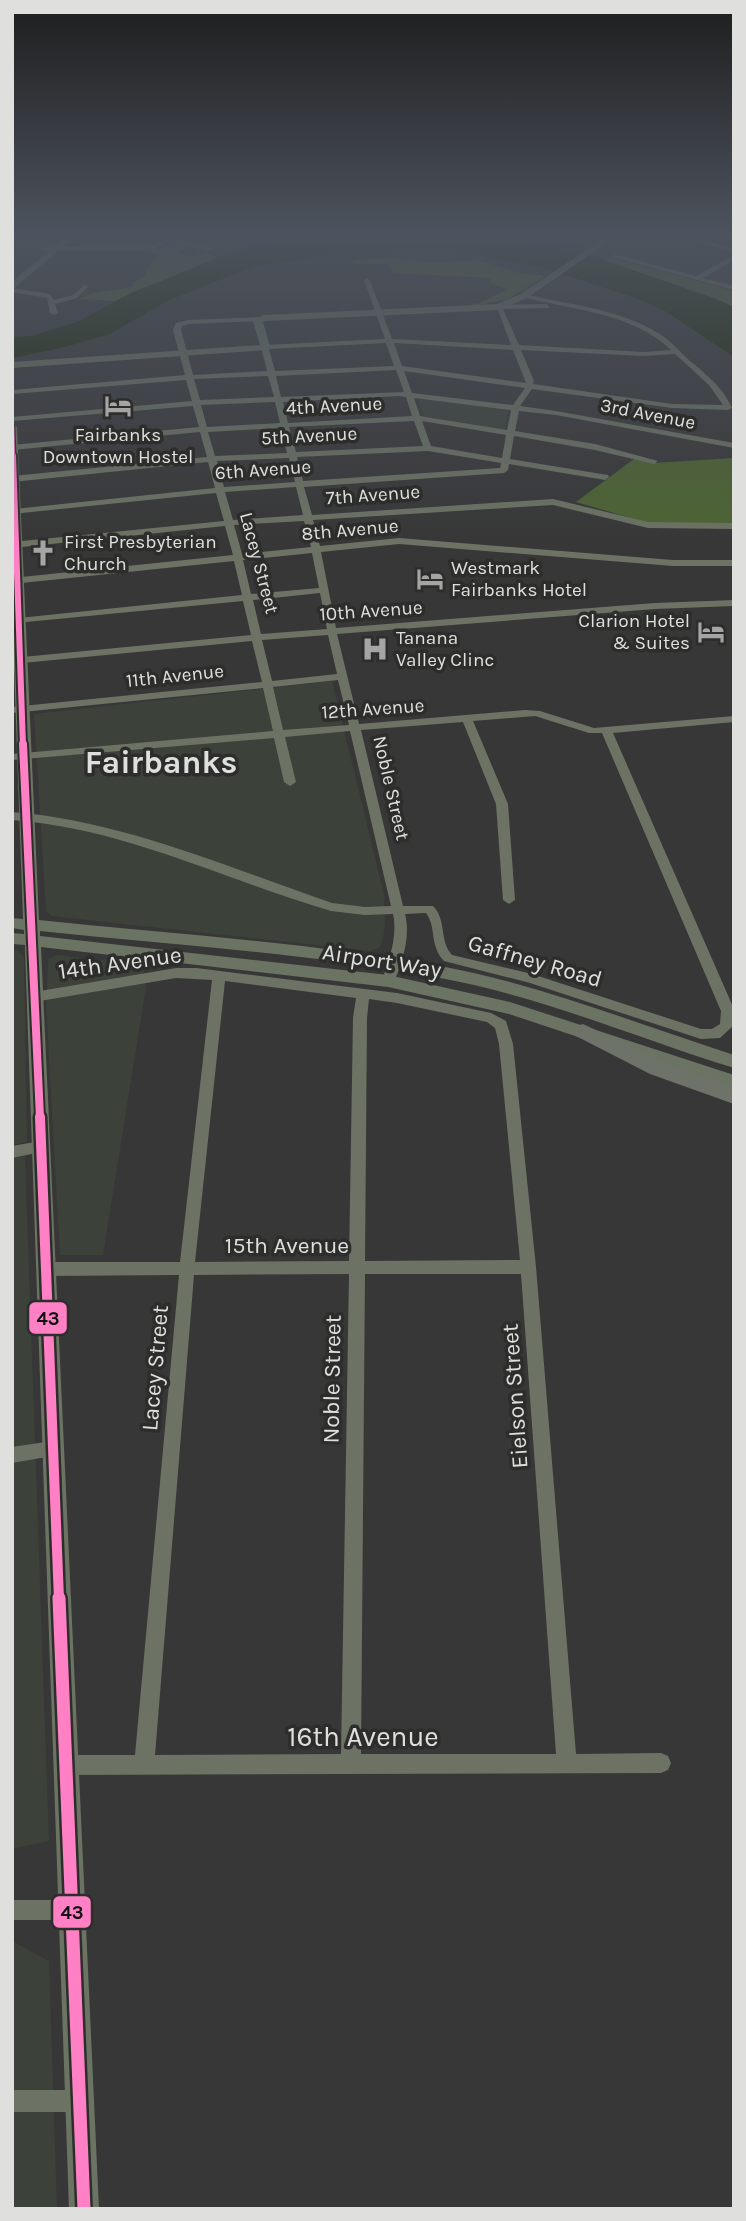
<svg xmlns="http://www.w3.org/2000/svg" width="746" height="2221" font-family="Karla,sans-serif">
	<style>
		.built { fill: #3c413a }
		.green { fill: #4d6432 }
		.water { fill: #192905 }
		.lines { fill: none; stroke-linecap: round; stroke-linejoin: round }
		.minor { fill: #6c7364; fill-rule: evenodd }
		.major { fill: #6b7362; fill-rule: evenodd }
		.highway { fill: #6e7369; fill-rule: evenodd }
		.bus-1-far4-casing { stroke: #2d2e2c; stroke-width: 7 }
		.bus-1-far3-casing { stroke: #2d2e2c; stroke-width: 10 }
		.bus-1-far2-casing { stroke: #2d2e2c; stroke-width: 12 }
		.bus-1-far1-casing { stroke: #2d2e2c; stroke-width: 15 }
		.bus-1-casing { stroke: #2d2e2c; stroke-width: 18 }
		.bus-1-far4 { stroke: #ff80c5; stroke-width: 4.5 }
		.bus-1-far3 { stroke: #ff80c5; stroke-width: 6 }
		.bus-1-far2 { stroke: #ff80c5; stroke-width: 8 }
		.bus-1-far1 { stroke: #ff80c5; stroke-width: 10 }
		.bus-1 { stroke: #ff80c5; stroke-width: 13 }
		.labels { text-anchor: middle; dominant-baseline: central; stroke-width: 7; stroke-linejoin: round; paint-order: stroke }
		.far-street-label { font-size: 19px; fill: #dfe0de; stroke: #2d2e2c }
		.far-poi-label { font-size: 19px; fill: #dfe0de; stroke: #2d2e2c; text-anchor: start }
		.street-label { font-size: 23px; fill: #dfe0de; stroke: #2d2e2c }
		.near-street-label { font-size: 28px; fill: #dfe0de; stroke: #2d2e2c }
		.far-town-label { font-size: 32px; font-weight: bold; fill: #dfe0de; stroke: #2d2e2c }
		.line-badge { stroke: #2d2e2c; stroke-width: 2.5 }
		.pale-badge-label { font-size: 19px; text-anchor: middle; font-weight: bold; fill: #111 }
	</style>
	<rect width="100%" height="100%" fill="#373737"/>
	<path class="built" d="M 418,398 L 508,408 L 505,430 L 424,416 Z
		M 332,681 L 384,894 L 385,923 L 383,940 L 379,948 L 370,951 L 51,916 L 46,911 L 34,714 Z
		M 12,950 L 17,950 L 24,957 L 27,1142 L 12,1145 Z
		M 56,955 L 166,967 L 143,972 L 146,987 L 103,1255 L 60,1255 L 46,1004 L 48,959 Z
		M 25,1156 L 49,1841 L 12,1849 L 12,1158 Z
		M 12,1941 L 49,1961 L 57,2209 L 12,2209 Z"/>
	<path class="green" d="M 175,243 L 189,246 L 178,252 L 193,257 L 204,253 L 218,257 L 115,301 L 79,299 L 92,293 L 132,287 L 133,283 L 145,276 L 146,270 L 160,253 L 137,251 L 158,250 L 168,244 Z
		M 395,258 L 429,263 L 478,260 L 519,273 L 545,276 L 508,299 L 473,306 L 470,303 L 477,304 L 507,290 L 491,283 L 490,278 L 392,273 L 389,264 L 354,264 L 352,260 Z
		M 612,258 L 734,291 L 734,307 L 716,299 L 604,260 Z
		M 734,458 L 734,523 L 648,523 L 576,502 L 634,459 L 652,463 Z"/>
	<path class="water" d="M 312,233 L 474,233 L 511,236 L 592,256 L 716,299 L 734,307 L 734,357 L 665,311 L 636,298 L 541,267 L 446,249 L 348,252 L 253,267 L 169,300 L 110,334 L 61,348 L 12,358 L 12,337 L 32,336 L 77,322 L 131,293 L 246,247 Z"/>
	<g class="lines">
		<path class="minor" d="M 172,233 L 180,233 L 172,239 L 214,249 L 211,251 L 168,242 L 153,250 L 44,251 L 41,249 L 44,247 L 152,246 Z
			M 514,233 L 570,240 L 604,233 C 578,249 541,245 514,233 Z
			M 666,233 L 677,233 L 734,248 L 734,252 Z
			M 614,254 L 696,276 L 734,255 L 734,260 L 703,278 L 734,286 L 734,290 L 612,257 Z
			M 367,278 L 370,280 L 392,339 L 511,345 L 496,305 L 547,304 L 550,308 L 503,309 L 519,345 L 644,352 L 671,350 C 631,312 572,310 522,297 L 524,294 C 569,305 617,308 658,333 C 672,341 681,354 694,364 C 709,377 724,389 732,408 L 728,410 L 672,408 L 532,389 L 520,406 L 556,411 L 734,443 L 734,448 L 556,415 L 519,411 L 515,431 L 595,444 L 658,461 L 654,464 L 595,450 L 514,436 L 510,459 L 608,475 L 609,477 L 605,480 L 509,464 L 508,470 L 504,473 L 304,487 L 312,515 L 553,499 L 648,522 L 734,523 L 734,529 L 648,528 L 553,505 L 313,520 L 320,546 L 399,538 L 673,560 L 734,560 L 734,566 L 673,566 L 399,544 L 321,552 L 336,628 L 655,603 L 734,600 L 734,606 L 655,609 L 337,634 L 359,724 L 525,710 L 540,711 L 594,728 L 734,716 L 734,722 L 613,733 L 734,1009 L 733,1026 L 720,1038 L 701,1039 L 530,983 L 444,961 C 429,945 437,928 426,913 L 405,914 C 411,936 402,964 393,984 L 383,984 L 382,981 C 389,960 398,936 393,914 L 365,915 L 331,911 C 225,880 124,828 12,820 L 12,812 C 120,820 230,868 332,903 L 365,907 L 391,906 L 350,731 L 285,737 L 296,782 L 290,786 L 284,782 L 274,738 L 12,760 L 12,754 L 273,731 L 263,688 L 12,713 L 12,707 L 262,682 L 252,641 L 12,664 L 12,658 L 251,635 L 243,601 L 16,623 L 14,621 L 19,618 L 242,595 L 234,561 L 12,584 L 12,578 L 233,555 L 225,526 L 12,548 L 12,542 L 224,521 L 216,493 L 12,514 L 14,509 L 215,488 L 208,462 L 12,482 L 12,476 L 207,457 L 200,432 L 12,450 L 12,445 L 199,427 L 193,406 L 12,421 L 12,417 L 192,401 L 186,380 L 12,394 L 12,390 L 185,375 L 173,330 L 176,323 L 188,320 L 259,317 L 263,319 L 259,321 L 189,324 L 182,326 L 181,330 L 193,375 L 267,371 L 261,347 L 265,345 L 385,339 L 364,280 ZM 386,343 L 394,366 L 275,371 L 269,349 ZM 394,343 L 513,350 L 526,383 L 402,366 ZM 521,350 L 644,356 L 675,354 L 709,385 L 723,405 L 672,404 L 533,384 L 534,381 ZM 396,370 L 404,392 L 281,397 L 276,376 ZM 404,371 L 525,388 L 513,405 L 412,393 ZM 268,376 L 274,397 L 200,400 L 194,379 ZM 399,396 L 406,397 L 412,416 L 288,423 L 283,402 ZM 414,398 L 511,410 L 507,430 L 420,416 ZM 275,402 L 280,423 L 207,427 L 201,405 ZM 414,421 L 423,446 L 296,452 L 289,427 ZM 422,421 L 506,435 L 502,458 L 431,446 ZM 281,428 L 287,453 L 215,456 L 208,432 ZM 428,451 L 501,463 L 500,468 L 303,481 L 297,457 ZM 289,458 L 295,482 L 224,487 L 217,461 ZM 296,487 L 303,515 L 233,520 L 225,492 ZM 304,521 L 311,547 L 242,554 L 234,525 ZM 312,553 L 319,588 L 251,594 L 243,560 ZM 320,593 L 327,629 L 261,634 L 253,600 ZM 328,635 L 337,674 L 272,681 L 262,640 ZM 338,680 L 349,725 L 283,730 L 273,687 ZM 535,716 L 589,733 L 602,733 L 721,1011 L 720,1024 L 712,1029 L 701,1029 L 532,974 L 452,955 C 439,941 447,920 433,906 L 403,906 L 361,730 L 463,722 L 496,804 L 503,900 L 509,904 L 515,900 L 508,804 L 473,721 Z
			M 84,285 L 89,286 L 77,298 L 55,304 L 58,313 L 54,315 L 50,313 L 47,298 L 12,292 L 12,288 L 50,294 L 54,300 L 73,295 Z
			M 176,968 L 196,968 L 397,993 L 491,1013 L 506,1021 L 513,1044 L 536,1267 L 576,1754 L 661,1753 L 668,1756 L 671,1763 L 668,1770 L 661,1773 L 66,1775 L 59,1772 L 56,1765 L 59,1758 L 66,1755 L 135,1755 L 179,1275 L 46,1276 L 41,1274 L 38,1269 L 41,1264 L 46,1262 L 180,1262 L 212,980 L 176,978 L 34,1002 L 27,997 L 34,992 ZM 225,981 L 356,998 L 353,1018 L 349,1261 L 195,1262 ZM 369,999 L 397,1003 L 487,1022 L 495,1028 L 499,1044 L 520,1260 L 365,1261 L 367,1018 ZM 349,1274 L 341,1754 L 155,1755 L 194,1275 ZM 365,1274 L 521,1274 L 556,1754 L 361,1754 Z
			M 41,1141 L 46,1143 L 48,1147 L 46,1151 L 12,1158 L 12,1146 Z
			M 52,1441 L 58,1443 L 60,1449 L 58,1455 L 12,1463 L 12,1447 Z
			M 12,1900 L 72,1900 L 79,1903 L 82,1910 L 79,1917 L 72,1920 L 12,1920 Z
			M 12,2090 L 80,2090 L 88,2093 L 91,2101 L 88,2109 L 80,2112 L 12,2112 Z"/>
		<path class="major" d="M 70,233 L 79,233 L 12,290 L 12,282 Z
			M 611,233 L 621,233 L 527,298 L 499,310 L 265,321 L 263,322 L 270,347 L 265,350 L 12,368 L 12,362 L 260,345 L 253,321 L 263,315 L 497,304 L 521,294 Z
			M 12,424 L 17,427 L 39,920 C 172,934 307,942 440,966 C 538,984 638,1024 734,1055 L 734,1068 C 637,1038 540,996 440,978 C 308,953 173,945 40,931 L 40,936 L 388,975 L 510,1002 L 734,1075 L 734,1089 L 509,1014 L 388,987 L 41,947 L 99,2209 L 69,2209 L 25,949 L 25,945 L 12,944 L 12,933 L 24,934 L 24,930 L 12,928 L 12,918 L 23,919 L 12,610 Z"/>
		<path class="highway" d="M 583,1024 L 664,1062 L 734,1088 L 734,1104 L 650,1074 L 576,1036 L 573,1031 L 576,1026 Z"/>
		<g class="bus-1-far4-casing">
			<path id="bus-1-far4" d="M 12,427 L 13,457"/>
		</g>
		<g class="bus-1-far3-casing">
			<path id="bus-1-far3" d="M 13,456 L 23,746"/>
		</g>
		<g class="bus-1-far2-casing">
			<path id="bus-1-far2" d="M 23,744 L 40,1118"/>
		</g>
		<g class="bus-1-far1-casing">
			<path id="bus-1-far1" d="M 40,1117 L 59,1600"/>
		</g>
		<g class="bus-1-casing">
			<path id="bus-1" d="M 59,1598 L 84,2209"/>
		</g>
		<use href="#bus-1-far4" class="bus-1-far4"/>
		<use href="#bus-1-far3" class="bus-1-far3"/>
		<use href="#bus-1-far2" class="bus-1-far2"/>
		<use href="#bus-1-far1" class="bus-1-far1"/>
		<use href="#bus-1" class="bus-1"/>
	</g>
	<linearGradient id="sky" x2="0" y2="1"><stop stop-color="#1e1e1e"/><stop offset="0.43" stop-color="#4d535e"/><stop offset="1" stop-color="#4d535e" stop-opacity="0"/></linearGradient>
	<rect width="746" height="544" fill="url(#sky)"/>
	<defs>
		<g id="hotel-bare" transform="scale(2.1)"><path d="M-6-4.5h1.5V1H6V5H4.5V3h-9V5H-6ZM-4 0a1.8 1.8 0 1 1 3.6 0ZM.5 0V-2.5h3Q6-2.5 6 0Z" fill="#a4a5a4" stroke="#2d2e2c" stroke-width="2.5" paint-order="stroke"/></g>
		<g id="church-bare" transform="scale(2.1)"><path d="M-1.2-6h2.4v3.5h3.3v2.4h-3.3V6h-2.4V-.1h-3.3v-2.4h3.3Z" fill="#a4a5a4" stroke="#2d2e2c" stroke-width="2.5" paint-order="stroke"/></g>
		<g id="hospital-bare" transform="scale(2.1)"><path d="M-5-5h3v3.5h4V-5h3V5h-3V1.5h-4V5h-3Z" fill="#a4a5a4" stroke="#2d2e2c" stroke-width="2.5" paint-order="stroke"/></g>
	</defs>
	<g fill-rule="evenodd">
		<use href="#hotel-bare" x="118" y="406"/>
		<use href="#church-bare" x="43" y="553"/>
		<use href="#hotel-bare" x="430" y="579"/>
		<use href="#hotel-bare" x="711" y="632"/>
		<use href="#hospital-bare" x="375" y="649"/>
	</g>
	<g class="labels">
		<g class="far-street-label">
			<text transform="translate(334 406) rotate(-3)">4th Avenue</text>
			<text transform="translate(648 414) rotate(11)">3rd Avenue</text>
			<text transform="translate(309 436) rotate(-3)">5th Avenue</text>
			<text transform="translate(263 470) rotate(-4)">6th Avenue</text>
			<text transform="translate(373 495) rotate(-4)">7th Avenue</text>
			<text transform="translate(350 530) rotate(-5)">8th Avenue</text>
			<text transform="translate(259 563) rotate(75)">Lacey Street</text>
			<text transform="translate(371 611) rotate(-4)">10th Avenue</text>
			<text transform="translate(175 676) rotate(-6)">11th Avenue</text>
			<text transform="translate(373 709) rotate(-4)">12th Avenue</text>
			<text transform="translate(391 788) rotate(77)">Noble Street</text>
		</g>
		<g class="far-poi-label">
			<text x="118" y="435" text-anchor="middle">Fairbanks<tspan x="118" dy="22">Downtown Hostel</tspan></text>
			<text x="64" y="542">First Presbyterian<tspan x="64" dy="22">Church</tspan></text>
			<text x="451" y="568">Westmark<tspan x="451" dy="22">Fairbanks Hotel</tspan></text>
			<text x="690" y="621" text-anchor="end">Clarion Hotel<tspan x="690" dy="22">&amp; Suites</tspan></text>
			<text x="396" y="638">Tanana<tspan x="396" dy="22">Valley Clinc</tspan></text>
		</g>
		<g class="street-label">
			<text transform="translate(382 961) rotate(9)">Airport Way</text>
			<text transform="translate(535 961) rotate(16)">Gaffney Road</text>
			<text transform="translate(120 963) rotate(-8)">14th Avenue</text>
			<text x="287" y="1245">15th Avenue</text>
			<text transform="translate(155 1368) rotate(-85)">Lacey Street</text>
			<text transform="translate(332 1379) rotate(-89)">Noble Street</text>
			<text transform="translate(515 1396) rotate(-94)">Eielson Street</text>
		</g>
		<g class="near-street-label">
			<text x="363" y="1736">16th Avenue</text>
		</g>
		<g class="far-town-label">
			<text x="161" y="762">Fairbanks</text>
		</g>
	</g>
	<g class="line-badge">
		<rect x="28" y="1301" width="40" height="34" rx="7" fill="#ff80c5"/>
		<rect x="52" y="1895" width="40" height="34" rx="7" fill="#ff80c5"/>
	</g>
	<g class="pale-badge-label">
		<text x="48" y="1325">43</text>
		<text x="72" y="1919">43</text>
	</g>
	<rect width="746" height="2221" fill="none" stroke="#dfe0de" stroke-width="28"/>
</svg>
